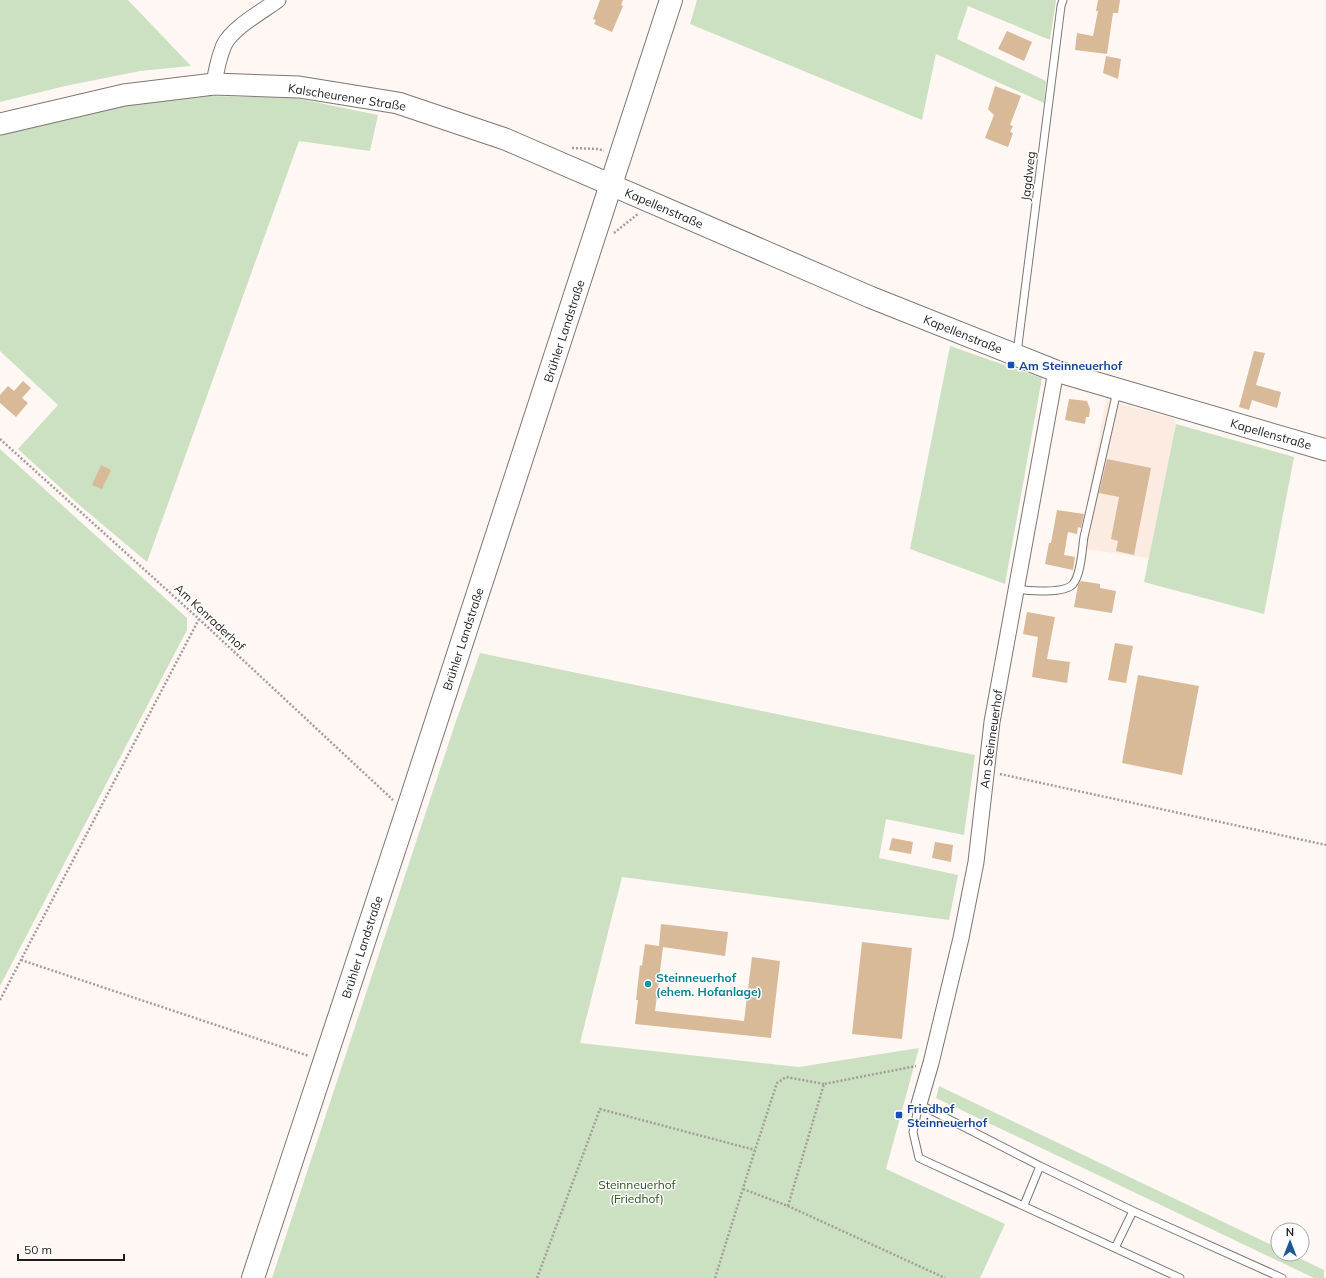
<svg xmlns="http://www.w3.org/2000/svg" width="1326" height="1278" font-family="Mulish,sans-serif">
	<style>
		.commercial { fill: #fcebe0 }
		.green { fill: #cce0c2 }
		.building { fill: #d8b998 }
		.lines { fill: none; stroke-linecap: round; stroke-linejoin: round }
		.lane-casing { stroke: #7d7673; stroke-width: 9 }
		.street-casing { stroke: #7d7673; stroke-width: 17 }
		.secondary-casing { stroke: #7d7673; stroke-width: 23 }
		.primary-casing { stroke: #7d7673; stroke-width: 24 }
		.path { stroke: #a39e9a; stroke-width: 2.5; stroke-dasharray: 2 2; stroke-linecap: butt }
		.lane { stroke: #fff; stroke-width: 7 }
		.street { stroke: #fff; stroke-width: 15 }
		.secondary { stroke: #fff; stroke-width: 21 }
		.primary { stroke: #fff; stroke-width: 22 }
		.transit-dot { fill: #1a4fb4; stroke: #fff; stroke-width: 1.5 }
		.culture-dot { fill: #0f9aa8; stroke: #fff; stroke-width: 1.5 }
		.labels { text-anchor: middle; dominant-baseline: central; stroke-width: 3; stroke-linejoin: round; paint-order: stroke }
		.street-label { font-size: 12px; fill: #1f1d1b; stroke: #fff }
		.transit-label { font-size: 12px; font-weight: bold; fill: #164399; stroke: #fff; text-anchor: start }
		.culture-label { font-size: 12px; font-weight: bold; fill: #0d838f; stroke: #fff; text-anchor: start }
		.park-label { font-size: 12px; fill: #31501c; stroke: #fff }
	</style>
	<rect width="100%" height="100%" fill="#fff7f3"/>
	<path class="commercial" d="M 1106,400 L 1173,418 L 1176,424 L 1149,558 L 1079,548 Z"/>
	<path class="green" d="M 0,0 L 128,0 L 191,66 L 140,71 L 65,86 L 0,102 Z
		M 697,0 L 1056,0 L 1050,40 L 968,6 L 957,39 L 1046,81 L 1044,103 L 936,54 L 922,120 L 690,24 Z
		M 210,96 L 295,98 L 378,115 L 370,151 L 299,141 L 147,562 L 77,503 L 18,449 L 58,405 L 0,351 L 0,135 L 122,106 Z
		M 950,346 L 1042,378 L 1005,584 L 910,549 Z
		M 1176,424 L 1294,457 L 1264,614 L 1144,582 Z
		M 0,449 L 187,618 L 187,630 L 0,986 Z
		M 480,653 L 975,755 L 964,835 L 886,819 L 879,858 L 958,875 L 949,920 L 622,877 L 580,1043 L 799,1067 L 919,1048 L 886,1169 L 1005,1224 L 980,1278 L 272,1278 L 454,727 Z
		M 939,1086 L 1278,1248 L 1278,1254 L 1291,1254 L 1324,1270 L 1324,1278 L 1314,1278 L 936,1098 Z"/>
	<path class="building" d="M 600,0 L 623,0 L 621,5 L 623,6 L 612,32 L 594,24 L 596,20 L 593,19 Z
		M 1098,0 L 1120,0 L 1118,13 L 1113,13 L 1107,54 L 1075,50 L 1077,33 L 1093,36 L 1098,11 L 1096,11 Z
		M 1007,31 L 1032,42 L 1024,61 L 998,49 Z
		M 1106,56 L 1121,59 L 1118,79 L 1103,73 Z
		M 995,86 L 1021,96 L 1010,125 L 1013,126 L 1010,132 L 1013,133 L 1008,147 L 985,138 L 994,115 L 988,109 Z
		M 1254,351 L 1265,353 L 1256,385 L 1281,392 L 1277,408 L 1252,400 L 1249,410 L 1239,407 Z
		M 23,381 L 31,388 L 22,398 L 28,403 L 16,417 L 0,403 L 0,395 L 8,386 L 14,391 Z
		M 1069,399 L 1087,401 L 1090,409 L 1089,417 L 1086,417 L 1085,424 L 1065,420 Z
		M 1107,459 L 1151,468 L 1134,555 L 1116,551 L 1118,541 L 1111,539 L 1119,497 L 1099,493 Z
		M 101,465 L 111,470 L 102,489 L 92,485 Z
		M 1057,510 L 1084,514 L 1081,528 L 1078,527 L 1077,534 L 1068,532 L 1064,555 L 1075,557 L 1073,570 L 1045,564 L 1049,543 L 1051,543 Z
		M 1081,581 L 1100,584 L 1100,588 L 1116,591 L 1112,613 L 1074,607 L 1078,585 Z
		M 1027,612 L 1055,617 L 1047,659 L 1070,662 L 1067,683 L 1032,677 L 1038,637 L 1023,634 Z
		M 1115,643 L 1133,646 L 1126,683 L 1108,680 Z
		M 1138,675 L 1199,686 L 1182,775 L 1122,763 Z
		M 892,838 L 913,842 L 911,854 L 889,850 Z
		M 935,842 L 953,845 L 951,862 L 932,858 Z
		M 661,924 L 728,932 L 725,956 L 663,947 L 655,1011 L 744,1021 L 752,957 L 780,961 L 771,1038 L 635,1024 L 638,1000 L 636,1000 L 640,965 L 642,966 L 645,944 L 659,946 Z
		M 862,942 L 912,948 L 902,1039 L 852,1034 Z"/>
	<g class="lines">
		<g class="lane-casing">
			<path id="lane" d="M 1017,353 L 1061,6 L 1063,0
				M 1016,589 C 1028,591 1065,594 1073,584 C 1081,575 1082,550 1084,537 C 1095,488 1106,440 1117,391
				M 1040,1166 L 1133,1211 L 1115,1248
				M 1024,1205 L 1040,1166 L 919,1104 L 913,1132 L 919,1158 L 1180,1278
				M 1133,1211 L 1282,1278"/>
		</g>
		<g class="street-casing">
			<path id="street" d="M 214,84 C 216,71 219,57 224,45 C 232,28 263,11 278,0
				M 919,1104 L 931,1063 L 961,938 L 976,862 L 992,722 L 1056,371"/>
		</g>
		<g class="secondary-casing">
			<path id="secondary" d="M 0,124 L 124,95 L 214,84 L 299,87 L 398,103 L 505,139 L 870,297 L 1056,371 L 1326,450"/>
		</g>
		<g class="primary-casing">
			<path id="primary" d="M 253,1278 L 408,808 L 671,0"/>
		</g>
		<path class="path" d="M 572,148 L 599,149 L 604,151
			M 614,233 L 638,214
			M 0,439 L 199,619 L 393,800
			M 1000,774 L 1326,845
			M 21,960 L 309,1056
			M 0,1000 L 199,619
			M 743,1189 L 788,1206 L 945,1278
			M 788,1206 L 824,1084 L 916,1066
			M 537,1278 L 600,1109 L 755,1150
			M 715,1278 L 755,1150 L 777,1083 L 786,1077 L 824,1084"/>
		<use href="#lane" class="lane"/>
		<use href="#street" class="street"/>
		<use href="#secondary" class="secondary"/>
		<use href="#primary" class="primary"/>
	</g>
	<g class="transit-dot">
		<rect x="1007" y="361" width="8" height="8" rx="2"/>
		<rect x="895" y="1111" width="8" height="8" rx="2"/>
	</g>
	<circle class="culture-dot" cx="648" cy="984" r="4"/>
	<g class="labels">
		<g class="street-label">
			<text transform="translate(347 97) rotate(9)">Kalscheurener Straße</text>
			<text transform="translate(1028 176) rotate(-83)">Jagdweg</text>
			<text transform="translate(664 208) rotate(23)">Kapellenstraße</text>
			<text transform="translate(564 331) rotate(-72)">Brühler Landstraße</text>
			<text transform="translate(963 334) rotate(22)">Kapellenstraße</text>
			<text transform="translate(1271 434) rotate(16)">Kapellenstraße</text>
			<text transform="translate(210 617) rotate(43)">Am Konraderhof</text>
			<text transform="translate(463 639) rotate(-72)">Brühler Landstraße</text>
			<text transform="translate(991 739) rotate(-82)">Am Steinneuerhof</text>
			<text transform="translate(362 947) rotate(-72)">Brühler Landstraße</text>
		</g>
		<g class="transit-label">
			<text x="1019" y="365">Am Steinneuerhof</text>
			<text x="907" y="1108">Friedhof<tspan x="907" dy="14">Steinneuerhof</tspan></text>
		</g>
		<g class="culture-label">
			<text x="656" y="977">Steinneuerhof<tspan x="656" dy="14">(ehem. Hofanlage)</tspan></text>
		</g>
		<g class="park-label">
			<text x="637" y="1184">Steinneuerhof<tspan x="637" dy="14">(Friedhof)</tspan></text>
		</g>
	</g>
	<g transform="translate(1290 1242)"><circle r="19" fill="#ffffff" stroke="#a5a5a4"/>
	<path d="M0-3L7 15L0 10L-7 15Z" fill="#1c5a90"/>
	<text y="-6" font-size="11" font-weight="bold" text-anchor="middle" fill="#1f1d1b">N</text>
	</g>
	<path d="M18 1254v6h106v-6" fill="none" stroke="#1f1d1b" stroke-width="2"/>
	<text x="24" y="1254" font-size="12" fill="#1f1d1b" stroke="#ffffff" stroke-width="3" paint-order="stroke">50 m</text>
</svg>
